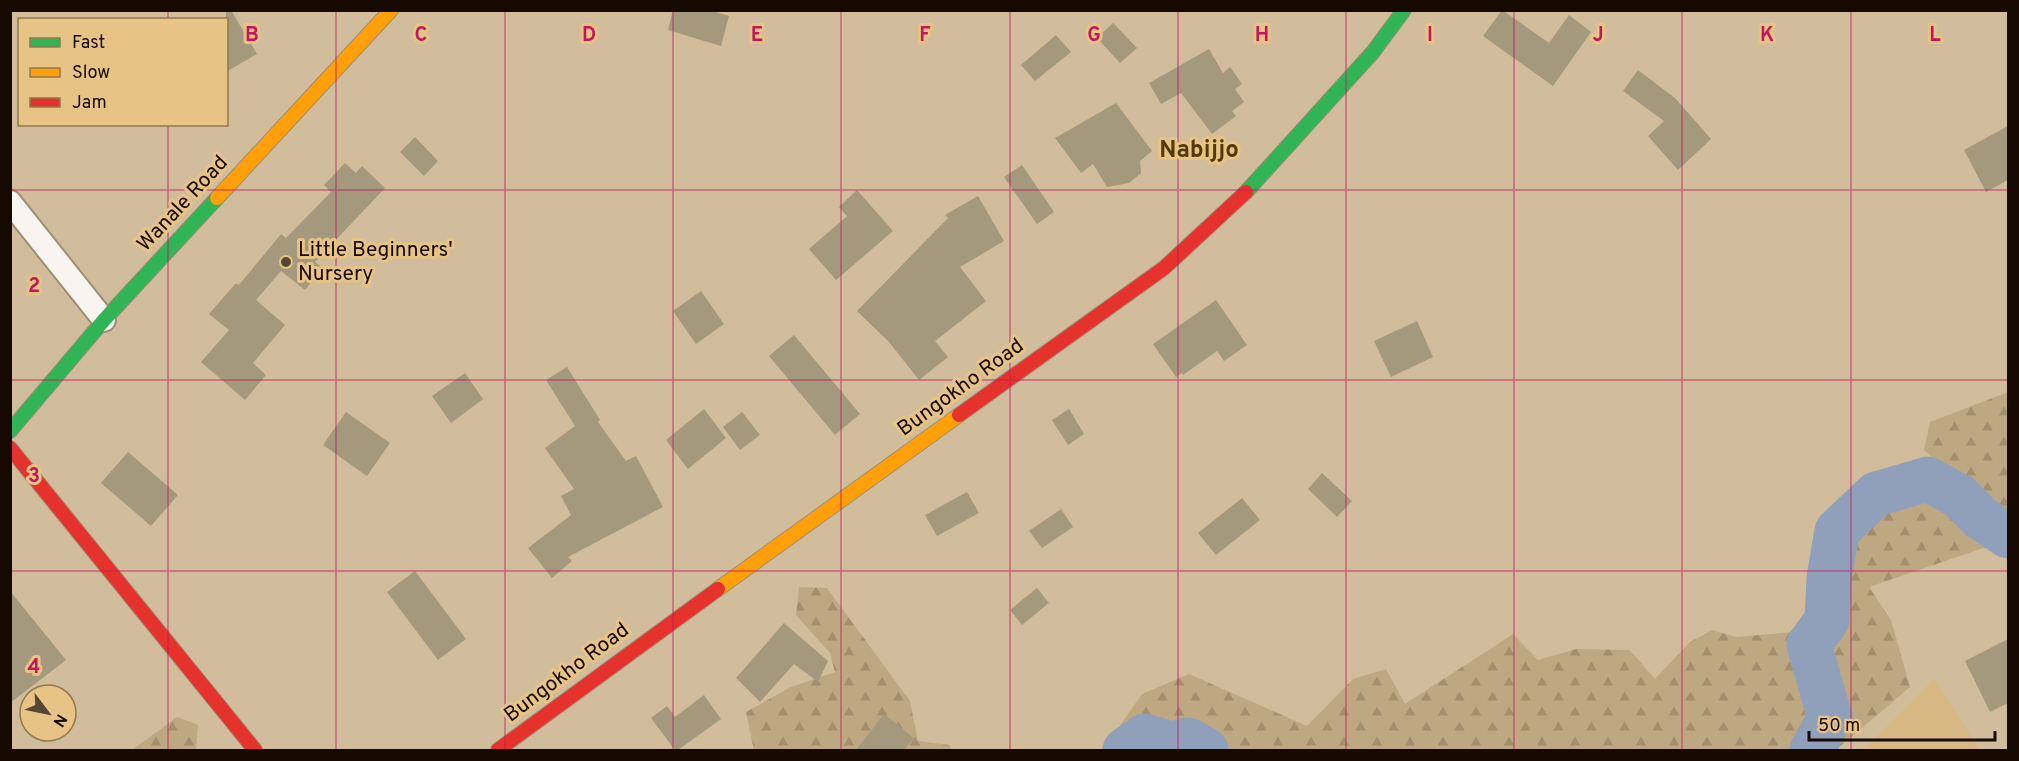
<svg xmlns="http://www.w3.org/2000/svg" width="2019" height="761" font-family="Overpass,sans-serif">
	<style>
		.built { fill: #d8b984 }
		.forest { fill: url(#forest-firs) }
		.lines { fill: none; stroke-linecap: round; stroke-linejoin: round }
		.river { stroke: #91a0ba; stroke-width: 45 }
		.building { fill: #a4997d }
		.street-casing { stroke: #9e8f74; stroke-width: 26 }
		.fast-casing { stroke: #9e8f74; stroke-width: 16 }
		.slow-casing { stroke: #9e8f74; stroke-width: 16 }
		.jam-casing { stroke: #9e8f74; stroke-width: 16 }
		.street { stroke: #f8f5f0; stroke-width: 22 }
		.fast { stroke: #30b455; stroke-width: 14 }
		.slow { stroke: #ff9f0a; stroke-width: 14 }
		.jam { stroke: #e5322d; stroke-width: 14 }
		.grid { fill: none; stroke: #c2185b; stroke-width: 1.5; stroke-opacity: 0.55 }
		.poi-dot { fill: #574836; stroke: #e7c385; stroke-width: 2 }
		.labels { text-anchor: middle; dominant-baseline: central; stroke-width: 6; stroke-linejoin: round; paint-order: stroke }
		.street-label { font-size: 21px; fill: #160900; stroke: #e7c385 }
		.poi-label { font-size: 21px; fill: #160900; stroke: #e7c385; text-anchor: start }
		.quarter-label { font-size: 24px; font-weight: bold; fill: #523a08; stroke: #e7c385 }
		.grid-label { font-size: 20px; text-anchor: middle; font-weight: bold; fill: #c2185b; stroke: #e7c385; stroke-width: 6; stroke-linejoin: round; paint-order: stroke }
	</style>
	<defs>
		<pattern id="forest-firs" width="22" height="20" patternUnits="userSpaceOnUse" patternTransform="scale(1.5)"><rect width="22" height="20" fill="#bea882"/><path d="M5 1l3.5 6h-7zM16 11l3.5 6h-7z" fill="#a38f6e"/></pattern>
	</defs>
	<rect width="100%" height="100%" fill="#d1bd9b"/>
	<path class="built" d="M 1934,679 L 1980,750 L 1863,750 Z"/>
	<path class="forest" d="M 2008,392 L 2008,549 L 2004,541 L 1869,587 L 1891,620 L 1910,687 L 1836,750 L 1101,750 L 1105,747 L 1142,694 L 1189,674 L 1307,726 L 1353,679 L 1386,669 L 1405,704 L 1513,634 L 1538,660 L 1576,649 L 1630,650 L 1655,679 L 1690,642 L 1712,630 L 1736,637 L 1793,632 L 1818,610 L 1820,567 L 1829,525 L 1858,495 L 1903,471 L 1932,492 L 1986,507 L 1924,450 L 1930,422 Z
		M 799,587 L 827,588 L 910,701 L 918,741 L 949,745 L 952,750 L 754,750 L 746,712 L 791,687 L 835,672 L 830,653 L 796,615 Z
		M 177,717 L 198,725 L 196,750 L 132,750 Z"/>
	<g class="lines">
		<path class="river" d="M 1125,750 L 1145,736 L 1171,744 L 1188,740 L 1206,750
			M 1812,750 L 1830,718 L 1809,645 L 1827,620 L 1829,578 L 1837,531 L 1876,494 L 1928,479 L 1959,496 L 1981,518 L 2008,536"/>
	</g>
	<path class="building" d="M 226,10 L 231,10 L 257,54 L 226,72 Z
		M 673,10 L 709,10 L 729,16 L 721,46 L 668,30 Z
		M 1502,10 L 1549,43 L 1569,15 L 1591,32 L 1553,86 L 1483,36 Z
		M 1113,23 L 1137,48 L 1120,63 L 1097,38 Z
		M 1056,35 L 1071,52 L 1035,81 L 1021,65 Z
		M 1209,49 L 1223,73 L 1230,67 L 1242,84 L 1235,89 L 1244,102 L 1232,111 L 1236,116 L 1212,134 L 1181,93 L 1161,104 L 1149,83 Z
		M 1638,70 L 1675,98 L 1711,139 L 1678,170 L 1648,136 L 1664,121 L 1623,91 Z
		M 1116,103 L 1152,151 L 1140,161 L 1141,173 L 1129,183 L 1107,187 L 1093,164 L 1081,173 L 1055,138 Z
		M 2008,126 L 2008,180 L 1986,192 L 1964,150 Z
		M 415,137 L 438,161 L 424,176 L 400,152 Z
		M 345,163 L 356,173 L 362,166 L 385,188 L 315,262 L 323,268 L 305,290 L 281,271 L 256,300 L 285,325 L 253,363 L 266,375 L 245,400 L 201,362 L 229,330 L 209,314 L 236,283 L 239,285 L 281,234 L 286,238 L 331,192 L 324,185 Z
		M 1022,165 L 1054,212 L 1037,224 L 1004,177 Z
		M 857,190 L 893,231 L 836,280 L 809,249 L 847,216 L 839,207 Z
		M 978,196 L 1004,241 L 960,267 L 986,301 L 935,341 L 948,357 L 919,380 L 889,342 L 857,311 L 948,218 L 945,215 Z
		M 701,291 L 724,324 L 696,344 L 673,311 Z
		M 1216,300 L 1247,345 L 1224,361 L 1217,351 L 1183,375 L 1182,373 L 1176,377 L 1153,344 Z
		M 1417,321 L 1433,357 L 1391,377 L 1374,341 Z
		M 794,335 L 860,414 L 835,435 L 769,356 Z
		M 567,367 L 600,420 L 598,422 L 626,461 L 636,456 L 663,507 L 568,557 L 572,561 L 552,578 L 528,548 L 571,515 L 561,496 L 574,489 L 545,448 L 575,426 L 546,380 Z
		M 465,373 L 483,399 L 451,423 L 432,396 Z
		M 704,409 L 726,438 L 688,469 L 666,440 Z
		M 1069,409 L 1084,434 L 1068,445 L 1052,420 Z
		M 346,412 L 390,443 L 367,476 L 323,445 Z
		M 742,412 L 760,435 L 740,450 L 723,427 Z
		M 128,452 L 178,495 L 151,526 L 101,483 Z
		M 1322,473 L 1352,501 L 1337,517 L 1308,489 Z
		M 967,492 L 979,513 L 937,536 L 925,515 Z
		M 1242,498 L 1260,520 L 1216,555 L 1198,533 Z
		M 1061,509 L 1073,527 L 1042,548 L 1029,531 Z
		M 415,571 L 466,639 L 438,660 L 387,592 Z
		M 1037,588 L 1049,603 L 1022,625 L 1010,610 Z
		M 10,591 L 66,660 L 10,703 Z
		M 784,623 L 828,661 L 818,682 L 794,664 L 760,702 L 736,678 Z
		M 2008,639 L 2008,703 L 1990,712 L 1965,661 Z
		M 704,695 L 721,719 L 678,750 L 675,750 L 651,718 L 667,706 L 675,717 Z
		M 884,714 L 914,738 L 904,750 L 856,750 Z"/>
	<g class="lines">
		<g class="street-casing">
			<path id="street" d="M 10,202 L 104,320"/>
		</g>
		<g class="fast-casing">
			<path id="fast" d="M 1246,192 L 1373,52 L 1404,10
				M 10,431 L 104,320 L 217,198"/>
		</g>
		<g class="slow-casing">
			<path id="slow" d="M 217,198 L 391,10
				M 718,589 L 959,415"/>
		</g>
		<g class="jam-casing">
			<path id="jam" d="M 959,415 L 1164,268 L 1246,192
				M 10,448 L 255,750
				M 498,750 L 718,589"/>
		</g>
		<use href="#street" class="street"/>
		<use href="#fast" class="fast"/>
		<use href="#slow" class="slow"/>
		<use href="#jam" class="jam"/>
	</g>
	<path class="grid" d="M 168,10 L 168,20M 336,10 L 336,750M 505,10 L 505,750M 673,10 L 673,750M 841,10 L 841,750M 1010,10 L 1010,750M 1178,10 L 1178,750M 1346,10 L 1346,750M 1514,10 L 1514,750M 1682,10 L 1682,750M 1851,10 L 1851,750M 168,124 L 168,750M 10,190 L 2008,190M 10,380 L 2008,380M 10,571 L 2008,571"/>
	<circle class="poi-dot" cx="286" cy="262" r="6"/>
	<g class="labels">
		<g class="street-label">
			<text transform="translate(183 204) rotate(-47)">Wanale Road</text>
			<text transform="translate(961 388) rotate(-36)">Bungokho Road</text>
			<text transform="translate(567 673) rotate(-37)">Bungokho Road</text>
		</g>
		<g class="poi-label">
			<text x="298" y="250">Little Beginners'<tspan x="298" dy="24">Nursery</tspan></text>
		</g>
		<g class="quarter-label">
			<text x="1199" y="151">Nabijjo</text>
		</g>
	</g>
	<g class="grid-label">
		<text x="252" y="41">B</text>
		<text x="421" y="41">C</text>
		<text x="589" y="41">D</text>
		<text x="757" y="41">E</text>
		<text x="925" y="41">F</text>
		<text x="1094" y="41">G</text>
		<text x="1262" y="41">H</text>
		<text x="1430" y="41">I</text>
		<text x="1598" y="41">J</text>
		<text x="1767" y="41">K</text>
		<text x="1935" y="41">L</text>
		<text x="34" y="292">2</text>
		<text x="34" y="482">3</text>
		<text x="34" y="673">4</text>
	</g>
	<rect width="2019" height="761" fill="none" stroke="#160900" stroke-width="24"/>
	<rect x="18" y="18" width="210" height="108" fill="#e7c385" stroke="#937950" stroke-width="1.5"/>
	<rect x="30" y="38" width="30" height="9" fill="#30b455" stroke="#937950" stroke-width="1.5"/>
	<text x="72" y="48" font-size="18" fill="#160900">Fast</text>
	<rect x="30" y="68" width="30" height="9" fill="#ff9f0a" stroke="#937950" stroke-width="1.5"/>
	<text x="72" y="78" font-size="18" fill="#160900">Slow</text>
	<rect x="30" y="98" width="30" height="9" fill="#e5322d" stroke="#937950" stroke-width="1.5"/>
	<text x="72" y="108" font-size="18" fill="#160900">Jam</text>
	<g transform="translate(48 713) rotate(122)"><circle r="28" fill="#e7c385" stroke="#937950" stroke-width="1.5"/>
	<path d="M0-4.5L10 22L0 15L-10 22Z" fill="#574836"/>
	<text y="-9" font-size="16" font-weight="bold" text-anchor="middle" fill="#160900">N</text>
	</g>
	<path d="M1809 731v9h186v-9" fill="none" stroke="#160900" stroke-width="3"/>
	<text x="1818" y="731" font-size="18" fill="#160900" stroke="#e7c385" stroke-width="4.5" paint-order="stroke">50 m</text>
</svg>
